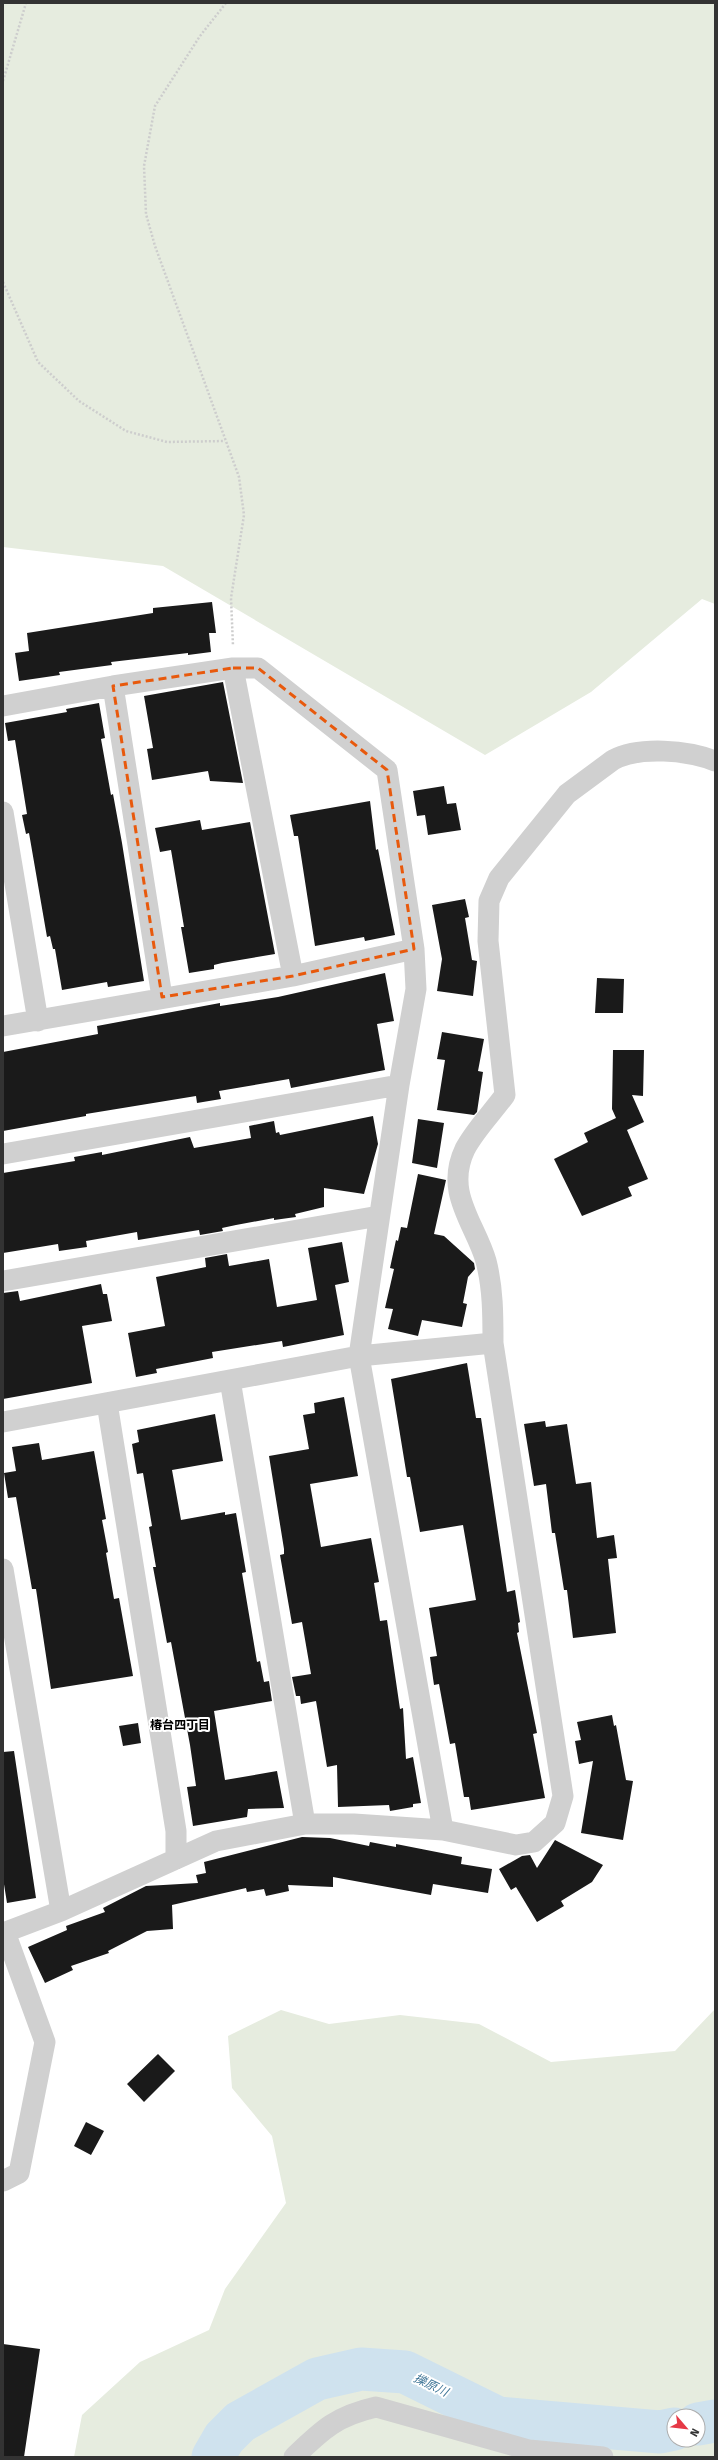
<svg xmlns="http://www.w3.org/2000/svg" width="718" height="2460" font-family="'Fira Sans','Noto Sans JP',sans-serif">
	<style>
		.green { fill: #e6ecdf; fill-rule: evenodd }
		.lines { fill: none; stroke-linecap: round; stroke-linejoin: round }
		.river { stroke: #cfe2ee; stroke-width: 43 }
		.building { fill: #1a1a1a }
		.path { stroke: #cdcdcd; stroke-width: 2.5; stroke-dasharray: 2 2; stroke-linecap: butt }
		.street { stroke: #d0d0d0; stroke-width: 21 }
		.marked { fill: none; stroke: #e8590c; stroke-width: 3; stroke-dasharray: 8 5; stroke-linejoin: round }
		.labels { text-anchor: middle; dominant-baseline: central; stroke-width: 4; stroke-linejoin: round; paint-order: stroke }
		.neighbourhood-label { font-size: 12px; font-weight: bold; fill: #000; stroke: #fff }
		.water-label { font-size: 12px; font-style: italic; fill: #3f7597; stroke: #fff }
	</style>
	<rect width="100%" height="100%" fill="#fff"/>
	<path class="green" d="M 3,3 L 715,3 L 715,604 L 702,599 L 591,692 L 485,755 L 163,566 L 3,547 Z
		M 715,2009 L 715,2457 L 74,2457 L 82,2415 L 140,2362 L 209,2330 L 225,2289 L 286,2203 L 272,2136 L 232,2088 L 228,2036 L 281,2010 L 329,2024 L 400,2015 L 479,2024 L 551,2062 L 675,2051 ZM 674,2416 L 698,2416 L 698,2440 L 674,2440 Z"/>
	<g class="lines">
		<path class="river" d="M 698,2424 L 715,2421
			M 213,2457 L 224,2438 L 240,2422 L 317,2379 L 361,2369 L 405,2372 L 498,2418 L 660,2432 L 674,2429"/>
	</g>
	<path class="building" d="M 212,602 L 216,633 L 209,633 L 211,652 L 188,655 L 188,653 L 111,662 L 112,665 L 59,672 L 60,675 L 19,681 L 15,653 L 29,651 L 27,633 L 153,613 L 153,608 Z
		M 223,682 L 243,783 L 210,781 L 208,771 L 152,780 L 147,749 L 153,748 L 144,696 Z
		M 99,703 L 105,738 L 101,739 L 111,795 L 113,794 L 122,843 L 144,981 L 108,987 L 107,982 L 62,990 L 55,949 L 53,949 L 50,936 L 47,937 L 29,833 L 26,834 L 22,815 L 27,814 L 15,740 L 8,741 L 5,723 L 67,712 L 66,709 Z
		M 444,786 L 447,804 L 456,803 L 461,830 L 428,835 L 425,815 L 417,816 L 413,791 Z
		M 370,801 L 376,850 L 378,849 L 395,935 L 365,941 L 364,937 L 315,946 L 298,836 L 294,836 L 290,815 Z
		M 200,820 L 202,830 L 250,822 L 275,954 L 222,963 L 214,965 L 214,969 L 189,973 L 181,927 L 184,927 L 171,850 L 160,852 L 155,828 Z
		M 465,899 L 469,917 L 465,918 L 472,960 L 477,961 L 473,996 L 437,991 L 442,959 L 432,905 Z
		M 385,973 L 394,1021 L 377,1024 L 385,1070 L 291,1088 L 289,1079 L 219,1091 L 221,1099 L 197,1103 L 196,1096 L 86,1114 L 86,1116 L 3,1131 L 3,1052 L 98,1034 L 97,1026 L 220,1003 L 220,1006 L 278,997 Z
		M 597,978 L 624,979 L 623,1013 L 595,1013 Z
		M 442,1032 L 484,1039 L 478,1071 L 483,1072 L 477,1112 L 474,1115 L 437,1110 L 445,1060 L 437,1059 Z
		M 613,1050 L 644,1050 L 643,1096 L 632,1095 L 644,1122 L 627,1130 L 648,1179 L 628,1187 L 632,1196 L 582,1216 L 554,1159 L 588,1142 L 584,1133 L 616,1118 L 612,1109 Z
		M 373,1116 L 378,1144 L 364,1194 L 324,1188 L 324,1207 L 295,1214 L 296,1217 L 274,1220 L 274,1218 L 236,1225 L 222,1228 L 223,1231 L 200,1235 L 199,1230 L 138,1240 L 137,1232 L 86,1241 L 87,1247 L 59,1251 L 58,1244 L 3,1253 L 3,1173 L 75,1161 L 74,1157 L 102,1152 L 102,1155 L 190,1137 L 194,1148 L 251,1138 L 249,1126 L 274,1121 L 276,1133 L 279,1132 L 280,1135 Z
		M 418,1119 L 444,1123 L 437,1168 L 412,1163 Z
		M 418,1174 L 446,1180 L 434,1234 L 444,1236 L 474,1263 L 475,1269 L 468,1277 L 463,1303 L 467,1304 L 462,1327 L 422,1320 L 418,1336 L 388,1329 L 393,1309 L 385,1308 L 394,1269 L 390,1268 L 396,1240 L 398,1241 L 401,1227 L 407,1228 Z
		M 342,1242 L 349,1282 L 335,1285 L 344,1335 L 283,1347 L 282,1341 L 212,1352 L 213,1358 L 156,1369 L 157,1373 L 136,1377 L 128,1333 L 165,1326 L 156,1277 L 206,1267 L 205,1258 L 227,1254 L 229,1266 L 269,1259 L 277,1307 L 317,1300 L 308,1248 Z
		M 101,1284 L 103,1294 L 107,1294 L 112,1321 L 82,1326 L 92,1383 L 3,1399 L 3,1293 L 18,1291 L 20,1301 Z
		M 467,1363 L 476,1418 L 481,1418 L 507,1592 L 515,1590 L 520,1622 L 518,1623 L 519,1632 L 517,1633 L 537,1733 L 533,1734 L 545,1798 L 471,1810 L 469,1797 L 464,1797 L 455,1743 L 450,1744 L 439,1684 L 434,1685 L 430,1657 L 437,1656 L 429,1608 L 476,1600 L 463,1525 L 420,1532 L 410,1477 L 407,1477 L 391,1379 Z
		M 344,1397 L 358,1476 L 310,1484 L 321,1547 L 371,1538 L 379,1582 L 374,1583 L 380,1621 L 387,1620 L 400,1709 L 403,1708 L 406,1759 L 413,1757 L 421,1803 L 413,1804 L 413,1807 L 390,1811 L 389,1805 L 338,1807 L 337,1765 L 327,1767 L 316,1701 L 301,1704 L 300,1696 L 296,1696 L 292,1677 L 311,1674 L 302,1622 L 292,1624 L 280,1555 L 284,1554 L 284,1549 L 269,1456 L 309,1449 L 303,1415 L 315,1413 L 314,1403 Z
		M 215,1414 L 223,1461 L 172,1470 L 181,1520 L 225,1512 L 225,1515 L 236,1513 L 246,1572 L 242,1573 L 257,1662 L 260,1661 L 264,1682 L 269,1681 L 272,1701 L 214,1711 L 225,1780 L 277,1771 L 284,1808 L 248,1809 L 247,1817 L 193,1826 L 187,1787 L 196,1786 L 190,1745 L 171,1642 L 167,1643 L 153,1567 L 156,1567 L 149,1527 L 152,1526 L 143,1473 L 137,1474 L 132,1444 L 139,1442 L 137,1430 Z
		M 545,1421 L 546,1427 L 567,1424 L 576,1484 L 591,1482 L 597,1538 L 614,1535 L 617,1558 L 608,1559 L 616,1633 L 573,1638 L 567,1590 L 564,1590 L 555,1533 L 552,1533 L 546,1484 L 534,1486 L 524,1424 Z
		M 39,1443 L 42,1460 L 94,1451 L 106,1519 L 102,1520 L 108,1552 L 106,1553 L 114,1599 L 119,1598 L 133,1676 L 51,1689 L 36,1589 L 32,1589 L 16,1497 L 8,1498 L 4,1473 L 16,1471 L 12,1447 Z
		M 612,1715 L 614,1726 L 616,1725 L 626,1780 L 633,1781 L 623,1840 L 581,1833 L 593,1761 L 579,1764 L 575,1741 L 581,1740 L 577,1722 Z
		M 138,1723 L 141,1743 L 123,1746 L 119,1726 Z
		M 14,1751 L 36,1898 L 7,1903 L 3,1878 L 3,1752 Z
		M 302,1837 L 330,1838 L 369,1846 L 370,1842 L 396,1847 L 396,1844 L 462,1857 L 461,1864 L 492,1869 L 488,1893 L 433,1884 L 431,1895 L 333,1877 L 333,1887 L 288,1885 L 289,1891 L 266,1896 L 264,1889 L 247,1892 L 246,1888 L 172,1905 L 173,1929 L 147,1931 L 108,1951 L 109,1953 L 71,1966 L 73,1970 L 45,1983 L 28,1947 L 67,1930 L 66,1926 L 105,1912 L 103,1908 L 146,1886 L 198,1883 L 196,1875 L 206,1873 L 204,1862 Z
		M 555,1840 L 603,1865 L 592,1882 L 561,1901 L 564,1906 L 537,1922 L 516,1887 L 511,1890 L 499,1869 L 522,1856 L 530,1855 L 537,1868 Z
		M 158,2054 L 175,2071 L 144,2102 L 127,2084 Z
		M 86,2122 L 104,2131 L 91,2155 L 74,2146 Z
		M 3,2344 L 40,2349 L 24,2457 L 3,2457 Z"/>
	<g class="lines">
		<path class="path" d="M 226,3 L 200,36 L 155,106 L 144,166 L 146,214 L 155,246 L 239,477 L 244,515 L 231,598 L 233,646
			M 3,81 L 26,3
			M 3,282 L 38,362 L 79,401 L 126,431 L 167,442 L 225,441"/>
		<path class="street" d="M 233,668 L 293,976
			M 113,686 L 162,997
			M 3,706 L 113,686 L 233,668 L 258,668 L 387,770 L 414,949 L 416,989 L 399,1085 L 359,1356 L 443,1830
			M 3,812 L 38,1021
			M 3,1026 L 293,976 L 414,949
			M 3,1154 L 399,1085
			M 3,1281 L 379,1216
			M 230,1380 L 305,1824
			M 107,1403 L 176,1831 L 176,1859
			M 3,1422 L 359,1356 L 493,1343
			M 3,1569 L 61,1911
			M 3,1933 L 61,1911 L 216,1841 L 305,1824 L 354,1824 L 443,1830 L 516,1845 L 534,1842 L 555,1823 L 563,1796 L 493,1343 C 493,1315 493,1288 486,1261 C 475,1223 444,1193 465,1149 C 475,1130 492,1113 505,1095 L 488,941 L 489,901 L 499,878 L 567,794 L 613,760 C 639,746 688,750 715,761
			M 3,2181 L 19,2173 L 45,2042 L 5,1932
			M 294,2457 C 322,2430 336,2416 376,2407 L 529,2450 L 603,2457"/>
	</g>
	<path class="marked" d="M 233,668 L 258,668 L 387,770 L 414,949 L 293,976 L 162,997 L 113,686 Z"/>
	<g class="labels">
		<g class="neighbourhood-label">
			<text x="180" y="1725">椿台四丁目</text>
		</g>
		<g class="water-label">
			<text transform="translate(431 2385) rotate(26)">擽原川</text>
		</g>
	</g>
	<rect width="718" height="2460" fill="none" stroke="#333333" stroke-width="8"/>
	<g transform="translate(686 2428) rotate(118)"><circle r="19" fill="#ffffff" stroke="#adadad"/>
	<path d="M0-3L7 15L0 10L-7 15Z" fill="#e63946"/>
	<text y="-6" font-size="11" font-weight="bold" text-anchor="middle" fill="#333333">N</text>
	</g>
</svg>
